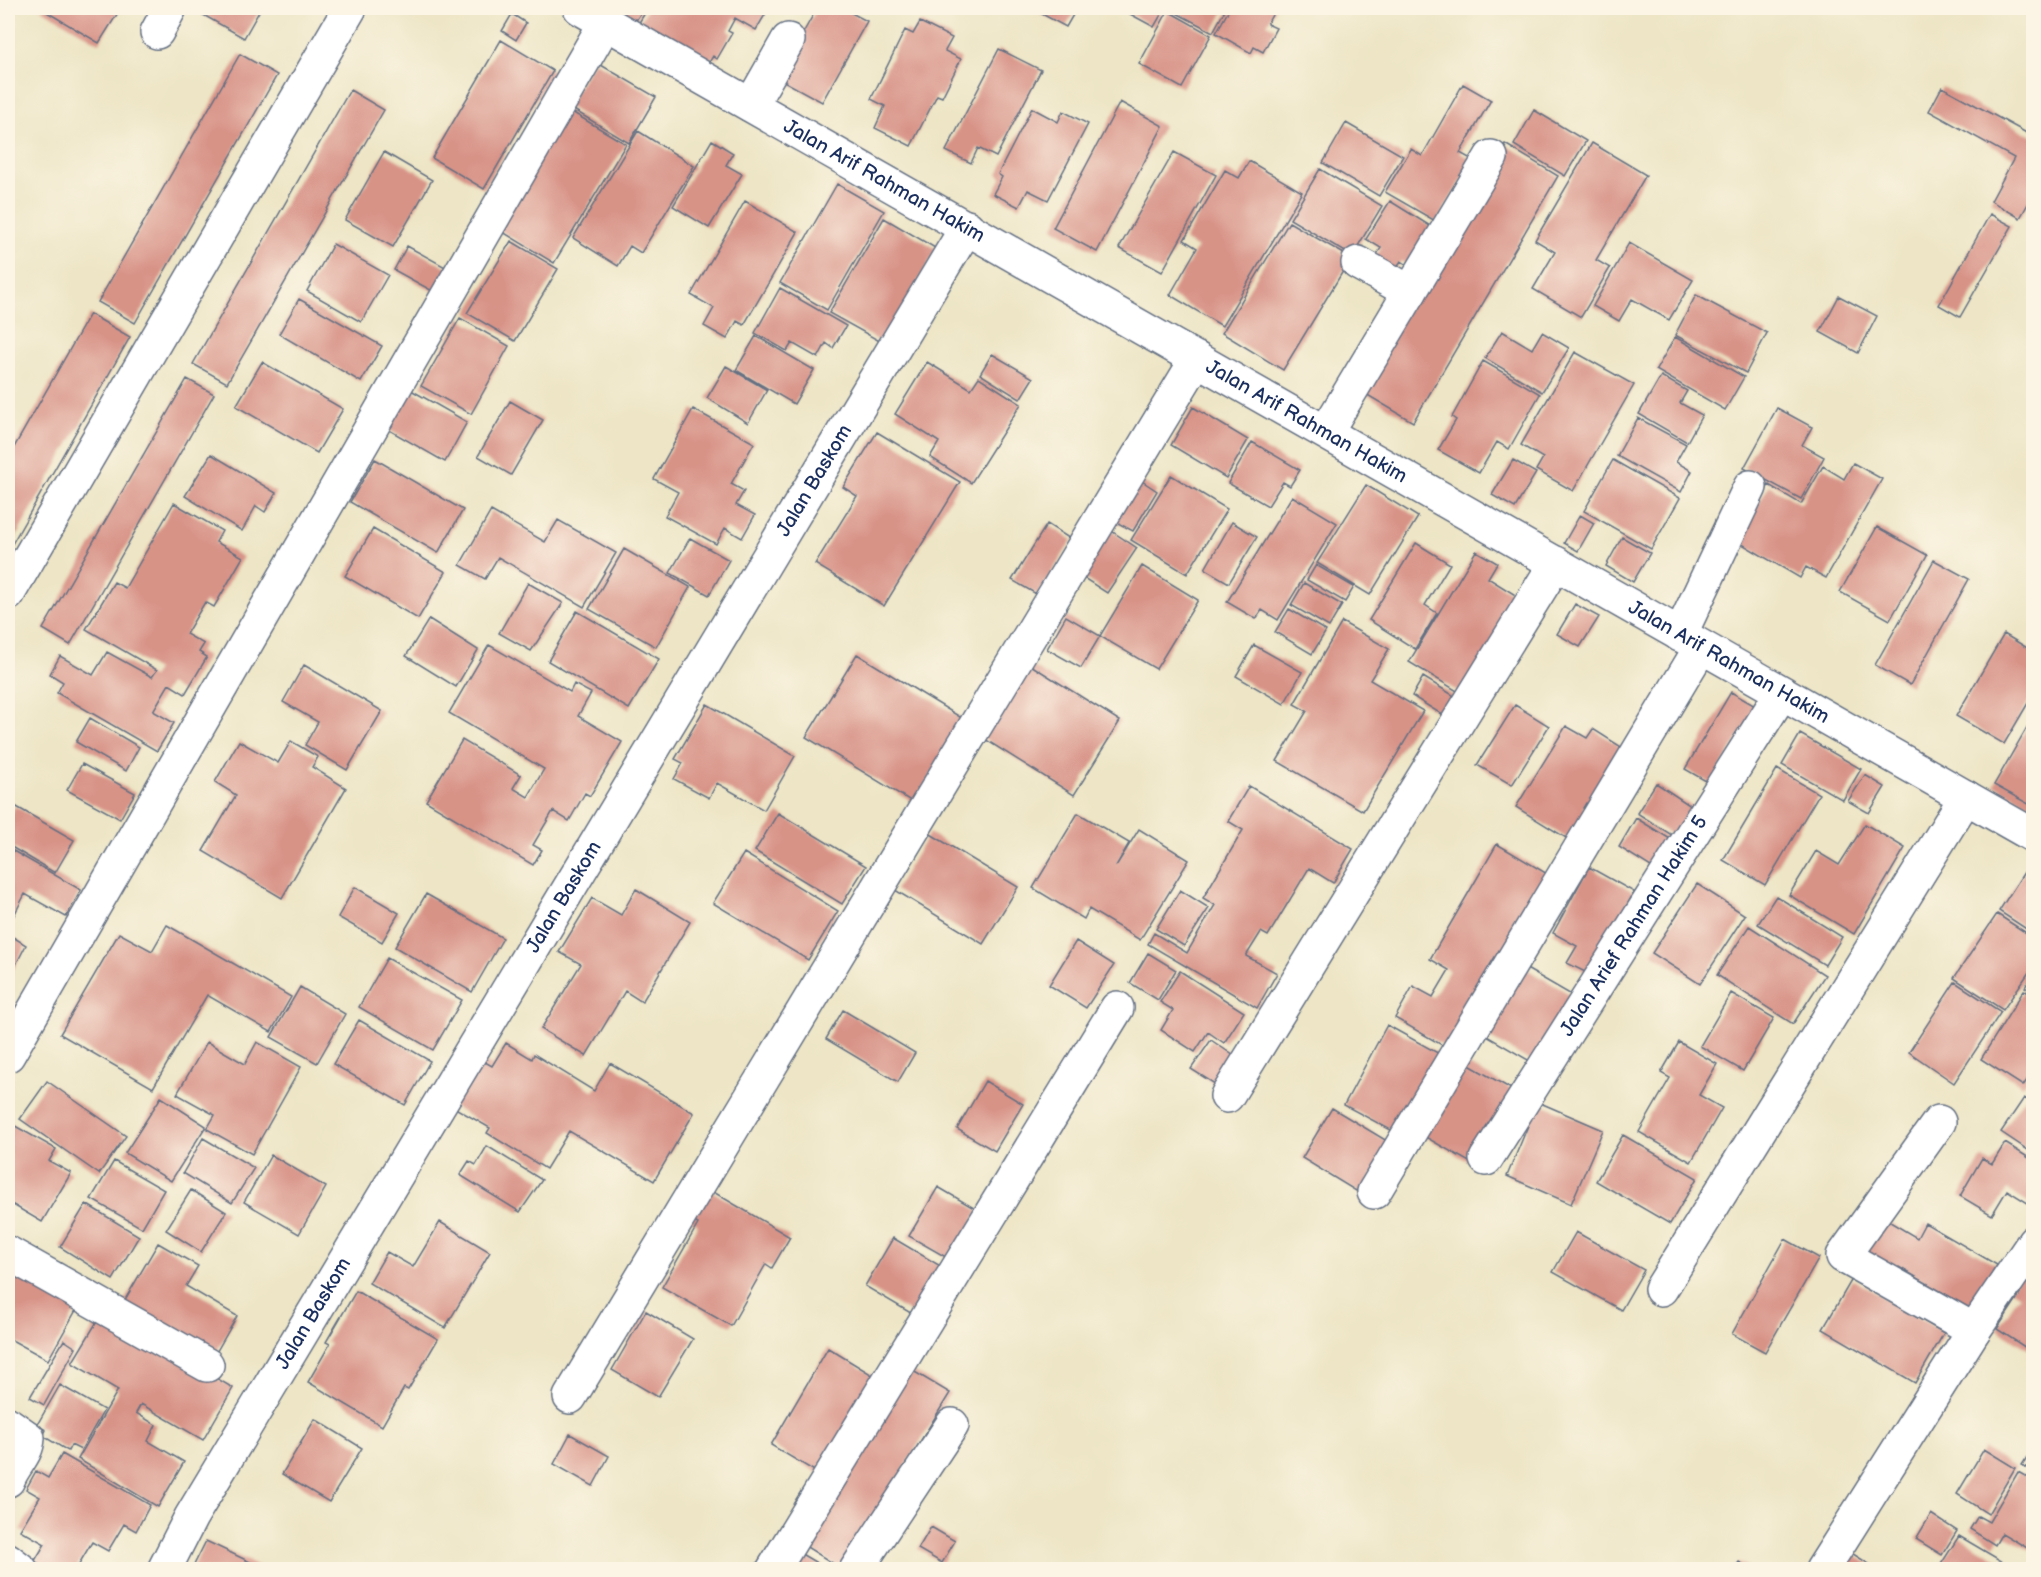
<svg xmlns="http://www.w3.org/2000/svg" width="2041" height="1577" font-family="'Balsamiq Sans',sans-serif">
	<style>
		.building { fill: #d89387 }
		.lines { fill: none; stroke-linecap: round; stroke-linejoin: round }
		.minor-casing { stroke: #646f82; stroke-width: 36 }
		.minor { stroke: #fff; stroke-width: 33 }
		.labels { text-anchor: middle; dominant-baseline: central; stroke-width: 6; stroke-linejoin: round; paint-order: stroke }
		.street-label { font-size: 20px; fill: #1b2f5e; stroke: #fcf5e5 }
	</style>
	<rect width="100%" height="100%" fill="#fcf5e5"/>
	<filter id="ink" filterUnits="userSpaceOnUse"><feTurbulence type="fractalNoise" baseFrequency=".0167" numOctaves="2"/><feDisplacementMap in="SourceGraphic" scale="12" xChannelSelector="R" yChannelSelector="G"/><feConvolveMatrix kernelMatrix="1 2 1 2 8 2 1 2 1" color-interpolation-filters="sRGB"/></filter>
	<filter id="wash" filterUnits="userSpaceOnUse"><feTurbulence type="fractalNoise" baseFrequency=".008" numOctaves="4" result="noise"/><feDisplacementMap in="SourceGraphic" scale="24" xChannelSelector="R" yChannelSelector="G"/><feGaussianBlur stdDeviation="1.35" result="paint"/><feColorMatrix in="noise" values="0 0 0 0 0 0 0 0 0 0 0 0 0 0 0 0 0 1.4 0 .05"/><feComposite in="paint" operator="in"/></filter>
	<g filter="url(#wash)">
		<rect width="100%" height="100%" fill="#ede5c5"/>
		<g id="blocks">
			<path class="building" d="M 40,8 L 121,8 L 99,43 Z
				M 191,8 L 261,8 L 244,38 Z
				M 608,8 L 644,8 L 635,22 Z
				M 648,8 L 769,8 L 756,30 L 735,18 L 728,31 L 732,33 L 717,59 L 713,56 L 705,69 L 635,29 Z
				M 817,8 L 842,8 L 867,21 L 822,102 L 778,78 Z
				M 1031,8 L 1077,8 L 1066,27 Z
				M 1119,8 L 1165,8 L 1154,27 Z
				M 1167,8 L 1226,8 L 1213,32 Z
				M 1230,8 L 1276,8 L 1267,24 L 1276,28 L 1263,52 L 1254,47 L 1251,53 L 1216,33 Z
				M 1168,11 L 1211,35 L 1182,88 L 1139,64 Z
				M 512,14 L 526,23 L 516,40 L 502,31 Z
				M 920,22 L 952,38 L 945,51 L 961,59 L 942,97 L 937,95 L 911,146 L 875,128 L 885,106 L 871,99 L 905,30 L 913,34 Z
				M 501,40 L 553,71 L 484,189 L 432,158 Z
				M 999,49 L 1041,70 L 996,157 L 978,148 L 971,163 L 946,151 Z
				M 240,54 L 277,75 L 135,323 L 98,302 Z
				M 594,61 L 656,97 L 629,143 L 567,106 Z
				M 1463,84 L 1491,100 L 1460,153 L 1473,160 L 1437,222 L 1385,192 L 1411,149 L 1422,156 Z
				M 1942,87 L 2034,137 L 2034,193 L 2020,218 L 1991,201 L 2014,158 L 1929,111 Z
				M 350,90 L 384,110 L 227,383 L 193,364 Z
				M 1120,102 L 1163,126 L 1097,252 L 1053,228 Z
				M 565,108 L 626,144 L 554,263 L 493,226 Z
				M 1032,108 L 1058,122 L 1063,111 L 1088,124 L 1048,200 L 1028,190 L 1019,207 L 993,194 L 1002,177 L 998,174 Z
				M 1534,110 L 1586,141 L 1565,176 L 1514,145 Z
				M 1346,123 L 1403,156 L 1379,196 L 1323,163 Z
				M 638,131 L 694,166 L 641,253 L 630,246 L 618,266 L 573,238 Z
				M 712,140 L 733,153 L 726,165 L 742,174 L 709,228 L 673,206 Z
				M 1592,143 L 1646,175 L 1596,260 L 1610,268 L 1581,317 L 1533,289 L 1555,252 L 1535,240 Z
				M 1505,144 L 1558,176 L 1413,422 L 1359,390 Z
				M 384,152 L 432,180 L 393,247 L 345,220 Z
				M 1174,152 L 1216,175 L 1162,272 L 1119,248 Z
				M 1249,161 L 1302,192 L 1222,326 L 1170,295 L 1197,248 L 1184,240 L 1225,170 L 1239,178 Z
				M 1320,169 L 1382,206 L 1352,256 L 1290,219 Z
				M 837,184 L 884,211 L 827,310 L 780,283 Z
				M 745,201 L 798,232 L 744,325 L 737,321 L 727,339 L 704,326 L 714,308 L 691,295 Z
				M 1390,201 L 1435,229 L 1411,267 L 1401,261 L 1394,271 L 1374,259 L 1381,248 L 1366,239 Z
				M 1990,214 L 2012,226 L 1960,317 L 1939,305 Z
				M 884,218 L 937,249 L 883,343 L 829,313 Z
				M 1289,222 L 1351,258 L 1283,370 L 1222,333 Z
				M 511,241 L 558,269 L 515,341 L 467,313 Z
				M 1629,243 L 1693,280 L 1669,320 L 1632,299 L 1619,321 L 1593,306 Z
				M 333,244 L 388,275 L 361,322 L 307,291 Z
				M 407,246 L 449,269 L 436,293 L 394,270 Z
				M 780,288 L 846,326 L 833,348 L 826,343 L 818,358 L 792,343 L 787,351 L 755,333 Z
				M 1696,295 L 1767,333 L 1746,373 L 1675,335 Z
				M 1839,296 L 1877,316 L 1858,353 L 1820,332 Z
				M 299,299 L 382,346 L 361,382 L 279,334 Z
				M 90,314 L 130,337 L 8,551 L 8,458 Z
				M 460,318 L 509,346 L 471,414 L 421,386 Z
				M 1502,331 L 1532,349 L 1542,332 L 1569,348 L 1542,392 L 1485,358 Z
				M 756,336 L 814,370 L 794,404 L 736,370 Z
				M 1675,337 L 1744,377 L 1725,410 L 1656,370 Z
				M 1575,352 L 1634,385 L 1573,491 L 1536,470 L 1543,458 L 1521,445 Z
				M 992,354 L 1033,378 L 1020,399 L 980,374 Z
				M 1483,361 L 1540,394 L 1509,449 L 1497,442 L 1479,473 L 1438,450 L 1456,420 L 1452,417 Z
				M 262,362 L 343,409 L 317,453 L 236,406 Z
				M 927,362 L 971,389 L 979,377 L 1021,404 L 971,483 L 930,457 L 939,442 L 895,414 Z
				M 726,366 L 767,390 L 748,423 L 707,398 Z
				M 1661,376 L 1687,391 L 1680,403 L 1702,415 L 1687,442 L 1639,414 Z
				M 187,379 L 214,394 L 70,645 L 43,629 Z
				M 411,390 L 467,422 L 445,462 L 389,430 Z
				M 510,401 L 543,420 L 511,475 L 478,456 Z
				M 1193,407 L 1248,440 L 1226,478 L 1171,445 Z
				M 1777,408 L 1812,427 L 1802,445 L 1824,457 L 1801,499 L 1744,468 Z
				M 693,409 L 754,443 L 731,484 L 744,491 L 736,505 L 755,515 L 742,538 L 725,528 L 716,544 L 665,516 L 678,492 L 654,479 Z
				M 1638,418 L 1686,444 L 1676,462 L 1692,471 L 1681,492 L 1617,456 Z
				M 877,432 L 960,482 L 884,606 L 815,564 L 857,496 L 843,487 Z
				M 1252,442 L 1300,470 L 1290,486 L 1283,482 L 1268,506 L 1228,483 Z
				M 211,454 L 276,493 L 265,512 L 256,506 L 242,531 L 185,496 Z
				M 375,459 L 463,510 L 438,553 L 350,502 Z
				M 1513,460 L 1536,473 L 1515,508 L 1492,495 Z
				M 1613,460 L 1680,498 L 1651,549 L 1584,511 Z
				M 1853,463 L 1882,479 L 1826,578 L 1806,567 L 1800,578 L 1737,541 L 1769,485 L 1801,504 L 1823,466 L 1844,479 Z
				M 1171,475 L 1227,509 L 1187,574 L 1131,540 Z
				M 1139,479 L 1157,491 L 1133,531 L 1114,521 Z
				M 1366,485 L 1418,517 L 1370,595 L 1317,563 Z
				M 1292,496 L 1337,523 L 1278,620 L 1262,610 L 1256,619 L 1227,602 Z
				M 174,503 L 222,531 L 216,542 L 243,557 L 214,607 L 205,602 L 186,634 L 204,644 L 199,652 L 207,657 L 185,694 L 169,684 L 153,711 L 174,723 L 157,751 L 57,693 L 63,682 L 50,674 L 60,656 L 93,675 L 107,652 L 152,677 L 157,670 L 86,629 L 114,582 L 125,588 Z
				M 491,511 L 545,542 L 558,520 L 616,553 L 584,607 L 498,557 L 485,579 L 460,565 Z
				M 1580,515 L 1594,523 L 1578,551 L 1564,543 Z
				M 1232,522 L 1257,537 L 1229,583 L 1205,569 Z
				M 1047,524 L 1072,540 L 1038,595 L 1012,580 Z
				M 1877,527 L 1927,555 L 1890,620 L 1840,592 Z
				M 373,529 L 446,572 L 418,619 L 345,576 Z
				M 1110,530 L 1137,548 L 1107,593 L 1079,575 Z
				M 1622,537 L 1650,553 L 1633,582 L 1606,566 Z
				M 690,538 L 729,560 L 709,595 L 670,573 Z
				M 1416,543 L 1450,564 L 1425,605 L 1437,613 L 1415,649 L 1369,620 Z
				M 624,549 L 690,587 L 656,647 L 589,609 Z
				M 1476,551 L 1497,563 L 1488,578 L 1525,601 L 1467,697 L 1409,662 Z
				M 1934,560 L 1969,579 L 1910,685 L 1875,665 Z
				M 1316,565 L 1354,587 L 1345,602 L 1307,580 Z
				M 1142,566 L 1198,600 L 1156,669 L 1100,636 L 1081,668 L 1047,649 L 1066,616 L 1100,636 Z
				M 528,583 L 563,603 L 531,651 L 499,633 Z
				M 1304,583 L 1342,605 L 1329,627 L 1291,605 Z
				M 1575,604 L 1599,617 L 1580,647 L 1557,634 Z
				M 1289,609 L 1326,631 L 1312,654 L 1275,632 Z
				M 577,611 L 659,659 L 629,709 L 548,661 Z
				M 429,619 L 478,650 L 456,687 L 406,656 Z
				M 1342,622 L 1389,649 L 1370,680 L 1423,711 L 1363,811 L 1277,761 L 1307,711 L 1294,704 Z
				M 2004,634 L 2034,652 L 2034,693 L 2004,744 L 1956,716 Z
				M 489,645 L 570,692 L 574,684 L 591,693 L 578,716 L 622,742 L 590,796 L 585,793 L 569,821 L 553,811 L 533,845 L 542,850 L 533,865 L 426,801 L 462,740 L 521,775 L 513,788 L 528,797 L 544,769 L 449,713 Z
				M 1254,645 L 1302,672 L 1284,704 L 1236,676 Z
				M 857,654 L 965,720 L 914,803 L 806,737 Z
				M 1029,664 L 1120,721 L 1074,795 L 983,738 Z
				M 304,665 L 382,711 L 347,770 L 305,745 L 318,722 L 283,702 Z
				M 1423,677 L 1466,703 L 1454,722 L 1412,696 Z
				M 1731,692 L 1757,707 L 1711,784 L 1685,769 Z
				M 707,704 L 795,756 L 764,810 L 717,783 L 709,798 L 674,779 L 683,763 L 675,759 Z
				M 1515,705 L 1549,726 L 1512,785 L 1477,765 Z
				M 2034,715 L 2034,807 L 1994,785 Z
				M 90,718 L 139,747 L 126,771 L 76,742 Z
				M 1566,726 L 1587,738 L 1593,729 L 1626,750 L 1592,806 L 1586,803 L 1583,808 L 1589,811 L 1571,841 L 1516,807 Z
				M 1800,734 L 1861,769 L 1843,800 L 1782,765 Z
				M 239,741 L 278,763 L 291,741 L 318,757 L 312,767 L 346,788 L 282,898 L 203,851 L 236,795 L 215,782 Z
				M 82,764 L 135,793 L 120,819 L 67,790 Z
				M 1777,769 L 1819,794 L 1765,885 L 1723,860 Z
				M 1865,775 L 1885,787 L 1869,813 L 1848,801 Z
				M 1656,783 L 1700,812 L 1681,841 L 1637,813 Z
				M 1249,786 L 1353,849 L 1333,883 L 1309,868 L 1268,936 L 1261,932 L 1246,956 L 1277,973 L 1257,1008 L 1148,944 L 1154,933 L 1187,953 L 1215,905 L 1203,898 L 1243,830 L 1228,821 Z
				M 15,806 L 74,840 L 55,873 L 8,845 L 8,819 Z
				M 778,813 L 866,866 L 842,904 L 755,851 Z
				M 1078,813 L 1129,843 L 1116,866 L 1139,829 L 1189,860 L 1140,940 L 1089,909 L 1084,919 L 1033,888 Z
				M 1636,818 L 1680,845 L 1662,874 L 1619,847 Z
				M 1865,824 L 1905,848 L 1854,934 L 1789,895 L 1816,851 L 1839,865 Z
				M 929,833 L 1018,887 L 983,944 L 895,890 Z
				M 1497,844 L 1549,875 L 1454,1052 L 1395,1018 L 1413,986 L 1433,997 L 1449,970 L 1430,959 Z
				M 8,848 L 81,890 L 66,917 L 25,894 L 8,927 Z
				M 744,853 L 838,911 L 808,960 L 713,903 Z
				M 2028,866 L 2034,869 L 2034,934 L 1999,911 Z
				M 1589,867 L 1634,892 L 1589,974 L 1567,963 L 1577,946 L 1553,933 Z
				M 1697,884 L 1745,915 L 1700,984 L 1652,953 Z
				M 355,887 L 399,913 L 382,942 L 338,917 Z
				M 636,889 L 690,922 L 642,1002 L 625,991 L 586,1056 L 541,1029 L 581,964 L 559,952 L 592,898 L 621,915 Z
				M 1180,890 L 1209,908 L 1184,946 L 1156,929 Z
				M 426,894 L 503,938 L 472,992 L 395,947 Z
				M 1776,896 L 1842,937 L 1825,965 L 1758,924 Z
				M 1997,914 L 2034,938 L 2034,965 L 2003,1010 L 1954,978 Z
				M 167,925 L 291,997 L 271,1032 L 207,995 L 153,1088 L 60,1034 L 119,933 L 152,951 Z
				M 1749,926 L 1825,975 L 1793,1024 L 1717,975 Z
				M 8,934 L 26,945 L 8,980 Z
				M 1076,941 L 1114,965 L 1086,1008 L 1049,985 Z
				M 1148,953 L 1176,970 L 1158,1000 L 1130,983 Z
				M 387,958 L 462,1000 L 433,1050 L 359,1007 Z
				M 1518,964 L 1582,1001 L 1542,1068 L 1478,1031 Z
				M 1180,971 L 1244,1012 L 1224,1043 L 1208,1032 L 1195,1052 L 1161,1030 L 1173,1010 L 1160,1002 Z
				M 2034,973 L 2034,993 L 2025,987 Z
				M 1955,982 L 2001,1012 L 1954,1083 L 1909,1052 Z
				M 300,987 L 345,1014 L 317,1063 L 271,1037 Z
				M 2024,990 L 2034,996 L 2034,1070 L 2023,1086 L 1981,1059 Z
				M 1731,993 L 1774,1018 L 1743,1071 L 1700,1046 Z
				M 843,1010 L 915,1053 L 898,1082 L 826,1039 Z
				M 359,1020 L 430,1061 L 405,1105 L 333,1064 Z
				M 1387,1025 L 1445,1057 L 1402,1136 L 1344,1105 Z
				M 1211,1040 L 1237,1058 L 1218,1086 L 1191,1069 Z
				M 207,1042 L 245,1064 L 257,1042 L 301,1067 L 252,1154 L 207,1129 L 215,1115 L 177,1094 Z
				M 1679,1042 L 1717,1064 L 1699,1095 L 1722,1108 L 1691,1162 L 1639,1132 L 1670,1078 L 1661,1073 Z
				M 506,1043 L 532,1059 L 534,1054 L 594,1091 L 610,1063 L 694,1113 L 654,1181 L 569,1131 L 546,1169 L 487,1133 L 490,1128 L 450,1105 L 478,1058 L 492,1066 Z
				M 1464,1062 L 1520,1094 L 1478,1167 L 1422,1135 Z
				M 47,1081 L 126,1136 L 99,1174 L 20,1119 Z
				M 985,1081 L 1023,1104 L 995,1151 L 957,1129 Z
				M 161,1097 L 206,1126 L 171,1181 L 125,1153 Z
				M 2024,1098 L 2034,1104 L 2034,1154 L 2001,1132 Z
				M 1538,1102 L 1603,1130 L 1571,1204 L 1507,1176 Z
				M 1332,1108 L 1392,1144 L 1361,1194 L 1302,1158 Z
				M 8,1122 L 56,1149 L 49,1161 L 71,1173 L 42,1222 L 8,1202 Z
				M 1623,1135 L 1697,1178 L 1670,1224 L 1596,1181 Z
				M 203,1138 L 254,1168 L 232,1203 L 183,1173 Z
				M 2005,1143 L 2034,1161 L 2034,1207 L 2007,1190 L 1992,1215 L 1960,1196 L 1982,1158 L 1992,1164 Z
				M 487,1146 L 542,1180 L 520,1212 L 460,1175 L 469,1161 L 476,1165 Z
				M 271,1155 L 326,1187 L 299,1234 L 244,1202 Z
				M 114,1161 L 164,1190 L 142,1228 L 91,1199 Z
				M 705,1187 L 790,1237 L 772,1268 L 766,1264 L 731,1326 L 662,1287 L 698,1224 L 687,1218 Z
				M 938,1187 L 979,1211 L 951,1260 L 909,1236 Z
				M 191,1190 L 226,1212 L 201,1252 L 166,1230 Z
				M 86,1204 L 139,1236 L 113,1280 L 60,1247 Z
				M 1880,1216 L 1917,1238 L 1925,1223 L 1997,1265 L 1971,1309 L 1899,1267 L 1892,1279 L 1856,1258 Z
				M 440,1222 L 490,1252 L 445,1328 L 369,1283 L 387,1252 L 413,1267 Z
				M 1576,1232 L 1644,1270 L 1621,1310 L 1553,1272 Z
				M 893,1238 L 942,1267 L 914,1315 L 865,1286 Z
				M 1785,1239 L 1819,1258 L 1765,1352 L 1732,1334 Z
				M 158,1243 L 198,1266 L 186,1286 L 237,1316 L 210,1363 L 119,1310 Z
				M 2034,1255 L 2034,1353 L 1997,1329 L 2019,1296 L 2010,1290 Z
				M 8,1263 L 80,1303 L 48,1360 L 8,1338 Z
				M 1852,1279 L 1944,1333 L 1915,1383 L 1823,1329 Z
				M 356,1291 L 438,1339 L 408,1390 L 404,1388 L 382,1426 L 308,1382 L 330,1344 L 326,1342 Z
				M 646,1311 L 693,1339 L 658,1397 L 612,1370 Z
				M 101,1315 L 149,1338 L 233,1388 L 203,1440 L 141,1404 L 136,1413 L 156,1425 L 148,1441 L 184,1462 L 158,1507 L 78,1459 L 118,1390 L 72,1363 Z
				M 64,1340 L 76,1348 L 44,1405 L 30,1397 Z
				M 828,1348 L 879,1379 L 821,1475 L 771,1445 Z
				M 903,1365 L 950,1393 L 842,1569 L 797,1541 Z
				M 60,1385 L 104,1410 L 81,1450 L 71,1445 L 68,1451 L 43,1436 L 46,1430 L 37,1425 Z
				M 315,1419 L 362,1448 L 329,1502 L 282,1474 Z
				M 570,1434 L 609,1456 L 593,1486 L 554,1464 Z
				M 2034,1446 L 2034,1472 L 2022,1465 Z
				M 1984,1449 L 2015,1468 L 1988,1514 L 1957,1494 Z
				M 62,1454 L 150,1505 L 136,1531 L 124,1524 L 108,1551 L 92,1542 L 76,1569 L 47,1569 L 34,1562 L 45,1544 L 20,1530 L 40,1497 L 26,1489 L 36,1471 L 48,1478 Z
				M 2018,1472 L 2034,1481 L 2034,1552 L 2002,1533 L 1995,1545 L 1970,1529 L 1978,1516 L 1989,1522 Z
				M 1931,1514 L 1957,1531 L 1942,1555 L 1916,1539 Z
				M 931,1527 L 955,1541 L 942,1563 L 918,1549 Z
				M 1959,1536 L 2015,1569 L 1938,1569 Z
				M 206,1541 L 265,1569 L 192,1569 Z
				M 798,1552 L 827,1569 L 787,1569 Z
				M 1850,1552 L 1877,1569 L 1838,1569 Z
				M 1739,1562 L 1751,1569 L 1734,1569 Z"/>
		</g>
	</g>
	<g filter="url(#ink)">
		<use href="#blocks" fill-opacity="0" stroke="#646f82" stroke-width="1.5"/>
		<g class="lines">
			<g class="minor-casing">
				<g id="minor">
					<path id="s1" d="M 580,8 L 2034,836"/>
					<path d="M 157,32 L 170,8"/>
					<path d="M 751,105 L 788,40"/>
					<path d="M 1358,263 L 1410,292"/>
					<path d="M 1326,432 L 1491,157"/>
					<path d="M 8,594 L 350,8"/>
					<path d="M 1680,635 L 1750,487"/>
					<path d="M 8,1055 L 606,22"/>
					<path d="M 1227,1096 L 1556,563"/>
					<path d="M 1939,1122 L 1843,1256 L 1974,1330"/>
					<path id="s2" d="M 1486,1159 L 1781,694"/>
					<path d="M 1374,1192 L 1701,647"/>
					<path d="M 8,1253 L 207,1365"/>
					<path d="M 1661,1289 L 1966,797"/>
					<path d="M 570,1397 L 1197,359"/>
					<path d="M 8,1424 L 28,1438 C 27,1455 14,1464 8,1480"/>
					<path d="M 8,1560 L 21,1570"/>
					<path id="s3" d="M 164,1570 L 191,1517 L 967,227"/>
					<path d="M 773,1570 L 1117,1008"/>
					<path d="M 856,1570 L 952,1425"/>
					<path d="M 1822,1570 L 1974,1330 L 2034,1242"/>
				</g>
			</g>
			<use href="#minor" class="minor"/>
		</g>
	</g>
	<g class="labels">
		<g class="street-label">
			<text stroke="none"><textPath href="#s1" startOffset="350">Jalan Arif Rahman Hakim</textPath></text>
			<text stroke="none"><textPath href="#s1" startOffset="836">Jalan Arif Rahman Hakim</textPath></text>
			<text stroke="none"><textPath href="#s3" startOffset="1269">Jalan Baskom</textPath></text>
			<text stroke="none"><textPath href="#s1" startOffset="1322">Jalan Arif Rahman Hakim</textPath></text>
			<text stroke="none"><textPath href="#s3" startOffset="783">Jalan Baskom</textPath></text>
			<text stroke="none"><textPath href="#s2" startOffset="276">Jalan Arief Rahman Hakim 5</textPath></text>
			<text stroke="none"><textPath href="#s3" startOffset="297">Jalan Baskom</textPath></text>
		</g>
	</g>
	<rect width="2041" height="1577" fill="none" stroke="#fcf5e5" stroke-width="30"/>
</svg>
